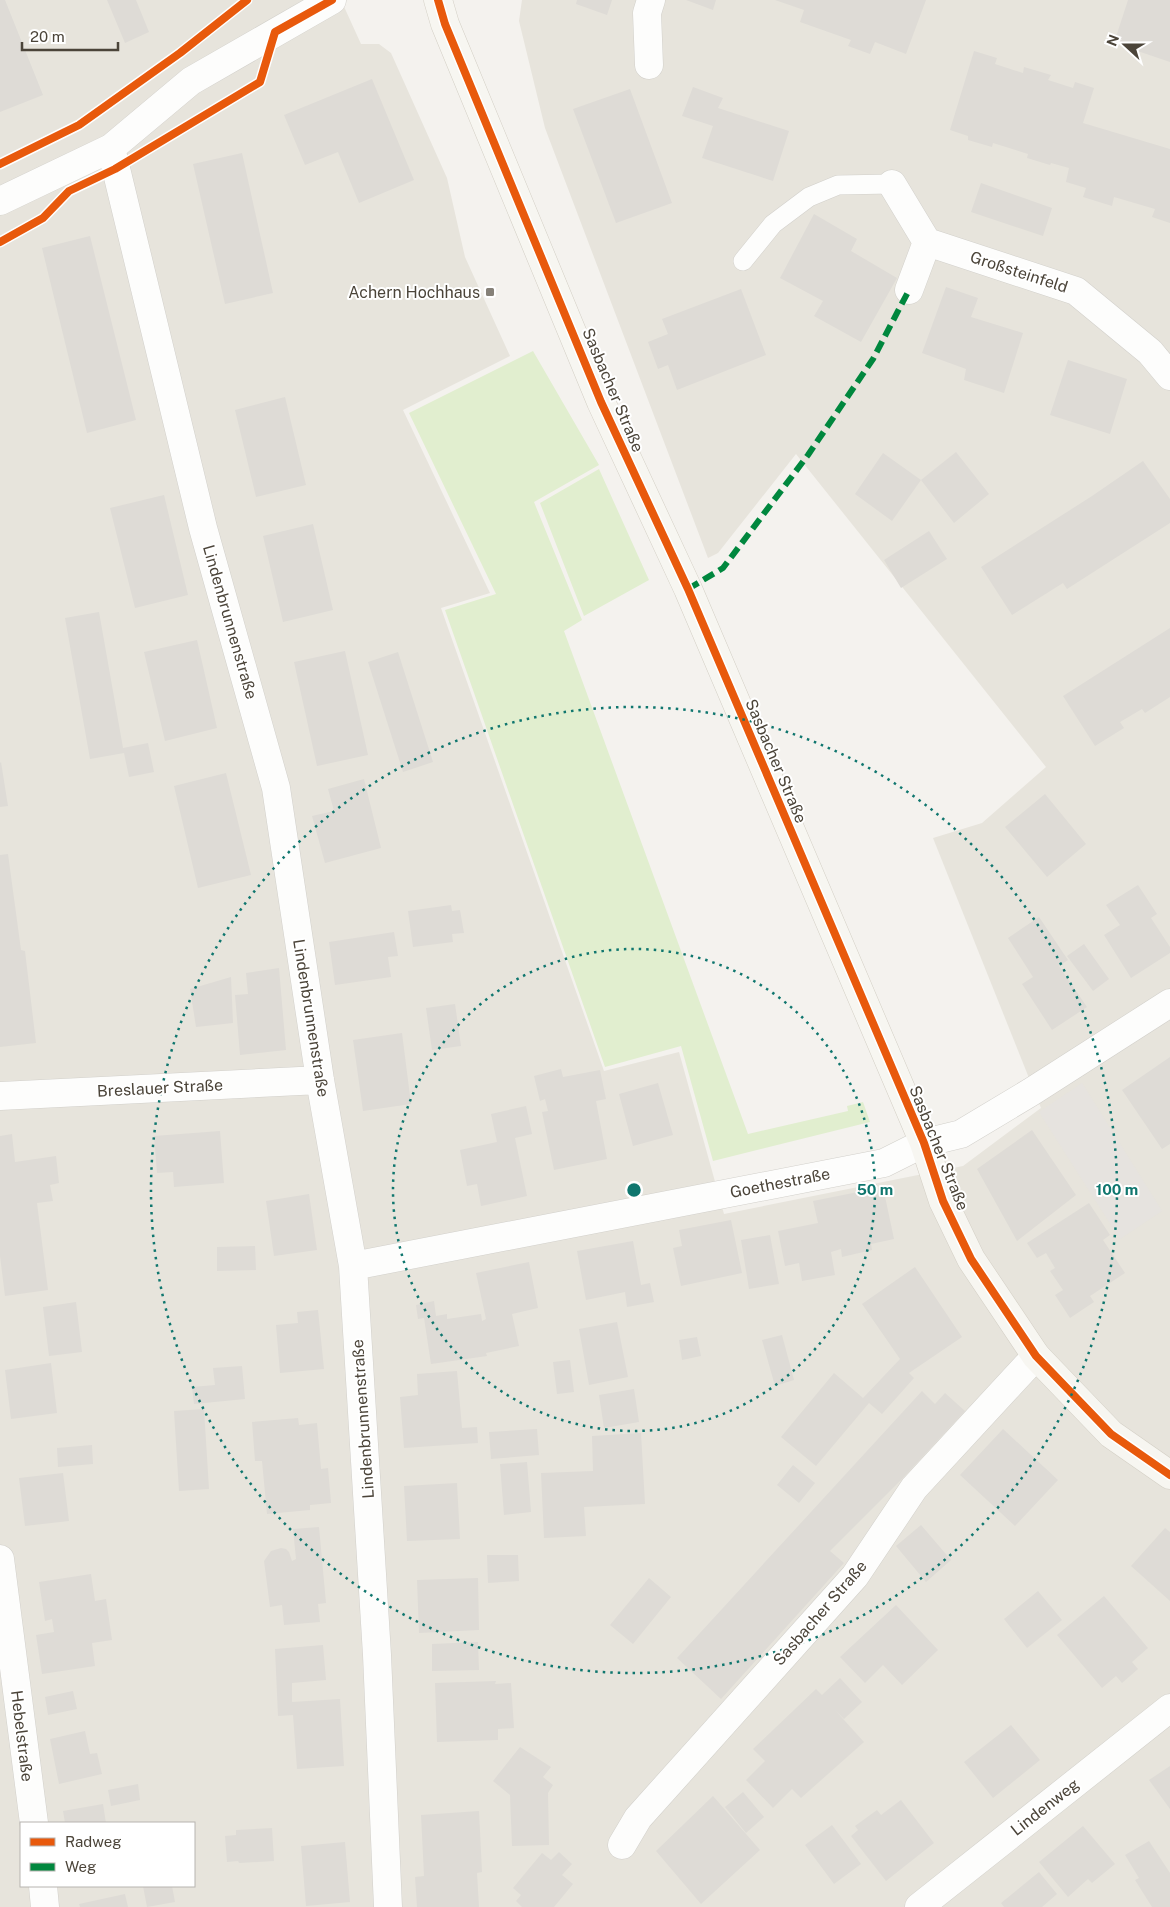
<svg xmlns="http://www.w3.org/2000/svg" width="1170" height="1907" font-family="'Public Sans',sans-serif">
	<style>
		.residential { fill: #e7e4dc; fill-rule: evenodd }
		.green { fill: #e1eecf }
		.parking { fill: #e6e3df }
		.building { fill: #dedbd6 }
		.lines { fill: none; stroke-linecap: round; stroke-linejoin: round }
		.lane-casing { stroke: #d2d0cb; stroke-width: 20 }
		.street-casing { stroke: #d2d0cb; stroke-width: 29 }
		.secondary-casing { stroke: #d3cfc5; stroke-width: 29 }
		.lane { stroke: #fdfdfc; stroke-width: 19 }
		.street { stroke: #fdfdfc; stroke-width: 28 }
		.secondary { stroke: #f7f6f1; stroke-width: 28 }
		.quiet { stroke: #00873e; stroke-width: 6; stroke-dasharray: 12 6; stroke-linecap: butt }
		.cycleway-casing { stroke: #fff; stroke-width: 11 }
		.cycleway { stroke: #e8590c; stroke-width: 8 }
		.ring { fill: none; stroke: #0f766e; stroke-width: 2.5; stroke-dasharray: 2.5 5 }
		.poi-dot { fill: #868178; stroke: #fff; stroke-width: 2 }
		.labels { text-anchor: middle; dominant-baseline: central; stroke-width: 4; stroke-linejoin: round; paint-order: stroke }
		.street-label { font-size: 16px; fill: #4b4439; stroke: #fff }
		.poi-label { font-size: 16px; fill: #4b4439; stroke: #fff; text-anchor: end }
		.centre { fill: #0f766e; stroke: #fff; stroke-width: 2.5 }
		.ring-label { font-size: 15px; text-anchor: middle; font-weight: bold; fill: #0f766e; stroke: #fff; stroke-width: 4; stroke-linejoin: round; paint-order: stroke }
	</style>
	<rect width="100%" height="100%" fill="#f4f2ee"/>
	<path class="residential" d="M 0,0 L 341,0 L 361,44 L 379,44 L 391,53 L 447,178 L 465,257 L 510,356 L 403,410 L 490,593 L 441,608 L 604,1071 L 679,1052 L 724,1214 L 963,1166 L 1041,1108 L 933,838 L 982,823 L 1046,767 L 796,454 L 718,553 L 708,558 L 545,128 L 519,21 L 522,0 L 1170,0 L 1170,1907 L 0,1907 ZM 21,1823 L 194,1823 L 194,1886 L 21,1886 Z"/>
	<path class="green" d="M 533,351 L 599,465 L 534,502 L 582,620 L 564,631 L 748,1134 L 848,1111 L 847,1106 L 863,1102 L 870,1122 L 713,1161 L 681,1046 L 605,1067 L 445,610 L 496,594 L 409,413 Z
		M 599,469 L 649,580 L 584,616 L 540,503 Z"/>
	<path class="parking" d="M 1082,1083 L 1162,1211 L 1120,1239 L 1039,1112 Z"/>
	<path class="building" d="M 0,0 L 5,0 L 43,95 L 0,112 Z
		M 107,0 L 136,0 L 149,32 L 125,43 Z
		M 577,0 L 612,0 L 607,15 L 576,4 Z
		M 686,0 L 716,0 L 713,10 Z
		M 775,0 L 926,0 L 906,54 L 875,42 L 870,54 L 848,46 L 851,40 L 800,22 L 804,10 Z
		M 1128,0 L 1170,0 L 1170,62 L 1114,43 Z
		M 974,51 L 997,58 L 995,64 L 1023,73 L 1024,67 L 1051,75 L 1048,80 L 1073,88 L 1075,82 L 1094,88 L 1083,123 L 1170,149 L 1170,223 L 1152,217 L 1155,209 L 1114,197 L 1112,206 L 1083,197 L 1086,188 L 1066,182 L 1069,168 L 1051,163 L 1050,165 L 1027,158 L 1028,154 L 993,143 L 992,147 L 968,140 L 968,136 L 950,130 Z
		M 372,79 L 414,180 L 359,203 L 338,152 L 305,165 L 284,115 Z
		M 693,87 L 723,98 L 718,108 L 789,131 L 773,181 L 702,158 L 713,126 L 682,116 Z
		M 630,89 L 672,203 L 616,223 L 573,109 Z
		M 242,153 L 273,293 L 225,304 L 193,164 Z
		M 981,183 L 1052,208 L 1043,236 L 971,212 Z
		M 814,214 L 857,239 L 851,251 L 897,278 L 861,342 L 814,316 L 823,301 L 780,278 Z
		M 90,236 L 136,420 L 87,433 L 42,248 Z
		M 946,287 L 978,298 L 971,317 L 1023,333 L 1004,393 L 964,380 L 966,369 L 922,353 Z
		M 741,289 L 766,355 L 677,390 L 668,365 L 658,369 L 648,342 L 668,334 L 662,319 Z
		M 1068,360 L 1127,379 L 1110,434 L 1050,415 Z
		M 285,397 L 306,485 L 256,497 L 235,410 Z
		M 956,452 L 989,494 L 954,523 L 921,480 Z
		M 883,453 L 921,480 L 892,521 L 855,494 Z
		M 1143,461 L 1170,499 L 1170,523 L 1067,589 L 1063,583 L 1012,615 L 981,567 L 1092,496 Z
		M 164,495 L 188,595 L 135,608 L 110,508 Z
		M 313,524 L 333,610 L 283,622 L 263,536 Z
		M 929,531 L 947,559 L 901,588 L 884,560 Z
		M 99,612 L 123,748 L 148,743 L 154,772 L 129,777 L 124,753 L 90,759 L 65,618 Z
		M 1170,628 L 1170,697 L 1145,713 L 1142,709 L 1120,722 L 1124,728 L 1095,746 L 1063,696 Z
		M 197,640 L 217,728 L 165,741 L 144,652 Z
		M 345,651 L 368,755 L 317,766 L 294,662 Z
		M 398,652 L 433,762 L 403,772 L 368,662 Z
		M 1,762 L 8,806 L 0,807 L 0,763 Z
		M 226,773 L 251,875 L 198,888 L 174,786 Z
		M 364,779 L 381,848 L 325,863 L 312,816 L 334,811 L 328,789 Z
		M 1045,794 L 1086,844 L 1047,877 L 1005,827 Z
		M 8,854 L 21,950 L 25,951 L 36,1043 L 0,1047 L 0,855 Z
		M 1138,885 L 1157,914 L 1151,918 L 1170,947 L 1170,953 L 1131,978 L 1104,935 L 1120,925 L 1106,905 Z
		M 451,905 L 452,911 L 460,910 L 464,933 L 452,934 L 453,942 L 413,947 L 408,911 Z
		M 1039,917 L 1068,960 L 1059,966 L 1087,1007 L 1052,1030 L 1022,984 L 1033,977 L 1008,938 Z
		M 394,932 L 398,956 L 388,957 L 391,977 L 335,985 L 329,942 Z
		M 1084,944 L 1109,979 L 1093,991 L 1067,956 Z
		M 279,968 L 286,1050 L 240,1055 L 235,995 L 248,994 L 246,973 Z
		M 231,977 L 233,1023 L 196,1027 L 190,989 Z
		M 455,1004 L 461,1046 L 432,1050 L 426,1008 Z
		M 402,1033 L 411,1104 L 363,1111 L 353,1040 Z
		M 1170,1057 L 1170,1144 L 1162,1149 L 1122,1090 Z
		M 561,1069 L 563,1077 L 600,1070 L 606,1099 L 596,1101 L 607,1159 L 554,1170 L 542,1112 L 548,1111 L 545,1099 L 540,1101 L 534,1076 Z
		M 658,1083 L 673,1135 L 633,1146 L 619,1094 Z
		M 526,1106 L 532,1134 L 515,1138 L 527,1196 L 481,1206 L 477,1184 L 467,1186 L 460,1150 L 497,1142 L 491,1114 Z
		M 1032,1130 L 1076,1195 L 1017,1241 L 977,1169 Z
		M 220,1131 L 224,1183 L 174,1187 L 173,1172 L 157,1173 L 154,1136 Z
		M 12,1134 L 15,1162 L 56,1156 L 59,1183 L 50,1185 L 53,1201 L 37,1203 L 48,1290 L 5,1296 L 0,1256 L 0,1136 Z
		M 883,1187 L 894,1239 L 871,1244 L 872,1250 L 842,1257 L 841,1249 L 831,1252 L 835,1275 L 802,1281 L 799,1263 L 785,1266 L 778,1231 L 818,1223 L 813,1201 Z
		M 309,1194 L 317,1250 L 274,1256 L 266,1201 Z
		M 1089,1203 L 1110,1235 L 1103,1240 L 1125,1273 L 1090,1296 L 1094,1302 L 1070,1318 L 1055,1295 L 1063,1290 L 1050,1271 L 1055,1268 L 1046,1253 L 1037,1258 L 1027,1243 Z
		M 731,1220 L 742,1273 L 681,1286 L 673,1248 L 682,1246 L 679,1230 Z
		M 770,1235 L 779,1284 L 749,1289 L 741,1240 Z
		M 633,1241 L 641,1285 L 650,1283 L 654,1302 L 627,1307 L 625,1292 L 586,1300 L 577,1251 Z
		M 255,1246 L 256,1270 L 217,1271 L 217,1247 Z
		M 529,1262 L 538,1308 L 512,1314 L 519,1346 L 486,1353 L 487,1356 L 431,1364 L 424,1318 L 418,1319 L 416,1305 L 434,1301 L 436,1316 L 447,1314 L 447,1319 L 481,1314 L 482,1321 L 486,1319 L 476,1273 Z
		M 915,1267 L 962,1337 L 909,1373 L 914,1378 L 882,1414 L 869,1403 L 816,1466 L 781,1437 L 834,1373 L 863,1398 L 900,1359 L 862,1304 Z
		M 76,1302 L 82,1352 L 49,1356 L 43,1307 Z
		M 318,1310 L 324,1369 L 280,1373 L 276,1325 L 298,1323 L 297,1312 Z
		M 617,1322 L 628,1377 L 589,1385 L 579,1329 Z
		M 782,1335 L 794,1380 L 775,1386 L 762,1340 Z
		M 697,1337 L 701,1356 L 682,1360 L 679,1340 Z
		M 570,1360 L 574,1392 L 557,1394 L 553,1362 Z
		M 51,1363 L 57,1413 L 11,1419 L 5,1370 Z
		M 242,1366 L 245,1399 L 194,1404 L 192,1387 L 215,1385 L 213,1368 Z
		M 457,1371 L 462,1428 L 477,1427 L 478,1443 L 404,1448 L 400,1397 L 418,1395 L 417,1374 Z
		M 634,1389 L 639,1422 L 604,1428 L 599,1395 Z
		M 922,1391 L 935,1404 L 945,1393 L 965,1411 L 901,1480 L 830,1551 L 844,1563 L 721,1699 L 677,1658 Z
		M 204,1409 L 209,1489 L 179,1491 L 174,1411 Z
		M 298,1418 L 299,1425 L 317,1423 L 321,1469 L 328,1468 L 331,1503 L 310,1505 L 310,1510 L 267,1514 L 262,1461 L 255,1461 L 252,1422 Z
		M 537,1429 L 539,1455 L 491,1459 L 489,1432 Z
		M 1003,1429 L 1058,1480 L 1015,1526 L 960,1475 Z
		M 641,1433 L 645,1504 L 584,1507 L 586,1536 L 544,1538 L 541,1473 L 593,1471 L 592,1436 Z
		M 92,1445 L 93,1464 L 58,1467 L 57,1448 Z
		M 527,1462 L 531,1512 L 504,1515 L 500,1464 Z
		M 793,1465 L 815,1483 L 799,1503 L 777,1485 Z
		M 63,1473 L 69,1521 L 25,1526 L 19,1478 Z
		M 457,1483 L 460,1539 L 407,1541 L 404,1486 Z
		M 921,1525 L 951,1560 L 926,1582 L 896,1546 Z
		M 319,1527 L 326,1603 L 318,1604 L 320,1622 L 284,1625 L 282,1605 L 270,1607 L 264,1561 L 271,1551 L 281,1548 L 286,1549 L 289,1552 L 292,1561 L 296,1559 L 293,1529 Z
		M 1165,1528 L 1170,1532 L 1170,1601 L 1131,1566 Z
		M 487,1555 L 518,1555 L 519,1581 L 488,1583 Z
		M 91,1574 L 95,1601 L 106,1599 L 112,1640 L 92,1643 L 95,1666 L 42,1674 L 36,1635 L 54,1632 L 52,1619 L 45,1621 L 39,1582 Z
		M 478,1578 L 479,1630 L 419,1633 L 417,1580 Z
		M 649,1578 L 671,1597 L 633,1644 L 610,1625 Z
		M 1038,1591 L 1062,1620 L 1027,1648 L 1004,1619 Z
		M 1104,1596 L 1148,1648 L 1132,1662 L 1138,1669 L 1122,1683 L 1116,1676 L 1102,1688 L 1057,1635 Z
		M 896,1605 L 938,1650 L 902,1685 L 883,1665 L 865,1683 L 840,1657 Z
		M 478,1642 L 479,1670 L 432,1671 L 432,1644 Z
		M 323,1645 L 326,1680 L 292,1683 L 292,1702 L 340,1699 L 344,1766 L 297,1769 L 293,1715 L 278,1716 L 275,1649 Z
		M 840,1678 L 862,1702 L 844,1719 L 835,1710 L 864,1742 L 801,1798 L 792,1789 L 773,1808 L 746,1780 L 765,1761 L 753,1749 L 816,1689 L 822,1695 Z
		M 496,1681 L 495,1684 L 511,1683 L 514,1728 L 498,1729 L 498,1740 L 437,1742 L 435,1683 Z
		M 73,1691 L 77,1709 L 48,1715 L 45,1697 Z
		M 1011,1725 L 1040,1760 L 993,1798 L 964,1762 Z
		M 85,1731 L 90,1754 L 97,1753 L 102,1774 L 59,1784 L 50,1739 Z
		M 520,1747 L 551,1767 L 543,1777 L 553,1785 L 548,1793 L 549,1845 L 512,1846 L 510,1795 L 493,1781 Z
		M 1170,1766 L 1170,1809 L 1149,1780 Z
		M 138,1784 L 140,1800 L 111,1806 L 108,1790 Z
		M 743,1792 L 764,1817 L 746,1833 L 725,1807 Z
		M 713,1796 L 760,1850 L 701,1904 L 656,1851 Z
		M 901,1800 L 934,1843 L 886,1881 L 851,1836 L 858,1830 L 855,1826 L 877,1810 L 881,1815 Z
		M 103,1804 L 106,1823 L 65,1823 L 63,1811 Z
		M 479,1811 L 482,1872 L 477,1873 L 479,1907 L 417,1907 L 415,1877 L 424,1876 L 421,1815 Z
		M 832,1825 L 861,1864 L 834,1884 L 805,1845 Z
		M 1083,1826 L 1115,1864 L 1092,1883 L 1088,1879 L 1068,1897 L 1039,1862 Z
		M 272,1828 L 274,1861 L 239,1863 L 238,1861 L 227,1862 L 225,1836 L 236,1835 L 236,1830 Z
		M 1149,1841 L 1170,1873 L 1170,1907 L 1152,1907 L 1135,1880 L 1139,1878 L 1125,1855 Z
		M 345,1842 L 350,1902 L 306,1906 L 301,1846 Z
		M 559,1852 L 572,1864 L 562,1875 L 573,1884 L 554,1907 L 522,1907 L 516,1901 L 521,1895 L 513,1888 L 542,1853 L 551,1860 Z
		M 1039,1872 L 1057,1894 L 1042,1907 L 1004,1907 L 1001,1903 Z
		M 143,1886 L 172,1886 L 175,1902 L 147,1907 Z
		M 125,1894 L 128,1907 L 80,1907 L 79,1904 Z"/>
	<g class="lines">
		<g class="lane-casing">
			<path id="lane" d="M 743,261 L 773,224 L 809,197 L 838,185 L 892,184"/>
		</g>
		<g class="street-casing">
			<path id="street" d="M 649,65 L 647,13 L 651,0
				M 111,148 L 203,528 L 276,788 L 320,1080 L 353,1266 L 377,1655 L 388,1907
				M 892,184 L 927,242 L 1076,291 L 1150,352 L 1170,376
				M 0,201 L 111,148 L 191,81 L 332,0
				M 909,290 L 927,242
				M 0,1096 L 320,1080
				M 353,1266 L 884,1163 L 924,1143 L 961,1134 L 1031,1092 L 1170,1003
				M 0,1559 L 34,1823
				M 622,1845 L 638,1818 L 855,1576 L 914,1488 L 1036,1356
				M 43,1886 L 45,1907
				M 919,1907 L 1170,1708"/>
		</g>
		<g class="secondary-casing">
			<path id="secondary" d="M 438,0 L 445,24 L 601,402 L 688,589 L 924,1143 L 943,1201 L 971,1259 L 1036,1356 L 1111,1434 L 1170,1475"/>
		</g>
		<use href="#lane" class="lane"/>
		<use href="#street" class="street"/>
		<use href="#secondary" class="secondary"/>
		<path class="quiet" d="M 688,589 L 723,568 L 808,455 L 873,359 L 909,290"/>
		<g class="cycleway-casing">
			<path id="cycleway" d="M 438,0 L 445,24 L 601,402 L 688,589 L 924,1143 L 943,1201 L 971,1259 L 1036,1356 L 1111,1434 L 1170,1475
				M 0,164 L 79,125 L 180,53 L 247,0
				M 0,242 L 43,218 L 69,191 L 115,169 L 260,82 L 275,32 L 332,0"/>
		</g>
		<use href="#cycleway" class="cycleway"/>
	</g>
	<g class="ring">
		<circle cx="634" cy="1190" r="241"/>
		<circle cx="634" cy="1190" r="483"/>
	</g>
	<rect class="poi-dot" x="485" y="287" width="10" height="10" rx="2.5"/>
	<g class="labels">
		<g class="street-label">
			<text transform="translate(1019 272) rotate(18)">Großsteinfeld</text>
			<text transform="translate(613 390) rotate(67)">Sasbacher Straße</text>
			<text transform="translate(230 622) rotate(74)">Lindenbrunnenstraße</text>
			<text transform="translate(776 761) rotate(67)">Sasbacher Straße</text>
			<text transform="translate(311 1018) rotate(81)">Lindenbrunnenstraße</text>
			<text transform="translate(160 1088) rotate(-3)">Breslauer Straße</text>
			<text transform="translate(939 1148) rotate(68)">Sasbacher Straße</text>
			<text transform="translate(780 1183) rotate(-11)">Goethestraße</text>
			<text transform="translate(363 1419) rotate(-94)">Lindenbrunnenstraße</text>
			<text transform="translate(820 1613) rotate(-49)">Sasbacher Straße</text>
			<text transform="translate(22 1736) rotate(83)">Hebelstraße</text>
			<text transform="translate(1045 1807) rotate(-38)">Lindenweg</text>
		</g>
		<g class="poi-label">
			<text x="480" y="292">Achern Hochhaus</text>
		</g>
	</g>
	<circle cx="634" cy="1190" r="8" class="centre"/>
	<g class="ring-label">
		<text x="875" y="1195">50 m</text>
		<text x="1117" y="1195">100 m</text>
	</g>
	<rect x="20" y="1822" width="175" height="65" fill="#ffffff" stroke="#b7b4b0"/>
	<rect x="30" y="1838" width="25" height="8" fill="#e8590c" stroke="#b7b4b0"/>
	<text x="65" y="1847" font-size="15" fill="#4b4439">Radweg</text>
	<rect x="30" y="1863" width="25" height="8" fill="#00873e" stroke="#b7b4b0"/>
	<text x="65" y="1872" font-size="15" fill="#4b4439">Weg</text>
	<g transform="translate(1125 45) rotate(291)" stroke="#ffffff" stroke-width="4" paint-order="stroke">
	<path d="M0-4L9 19L0 12L-9 19Z" fill="#4b4439"/>
	<text y="-8" font-size="14" font-weight="bold" text-anchor="middle" fill="#4b4439">N</text>
	</g>
	<path d="M22 42v8h96v-8" fill="none" stroke="#4b4439" stroke-width="2.5"/>
	<text x="30" y="42" font-size="15" fill="#4b4439" stroke="#ffffff" stroke-width="4" paint-order="stroke">20 m</text>
</svg>
